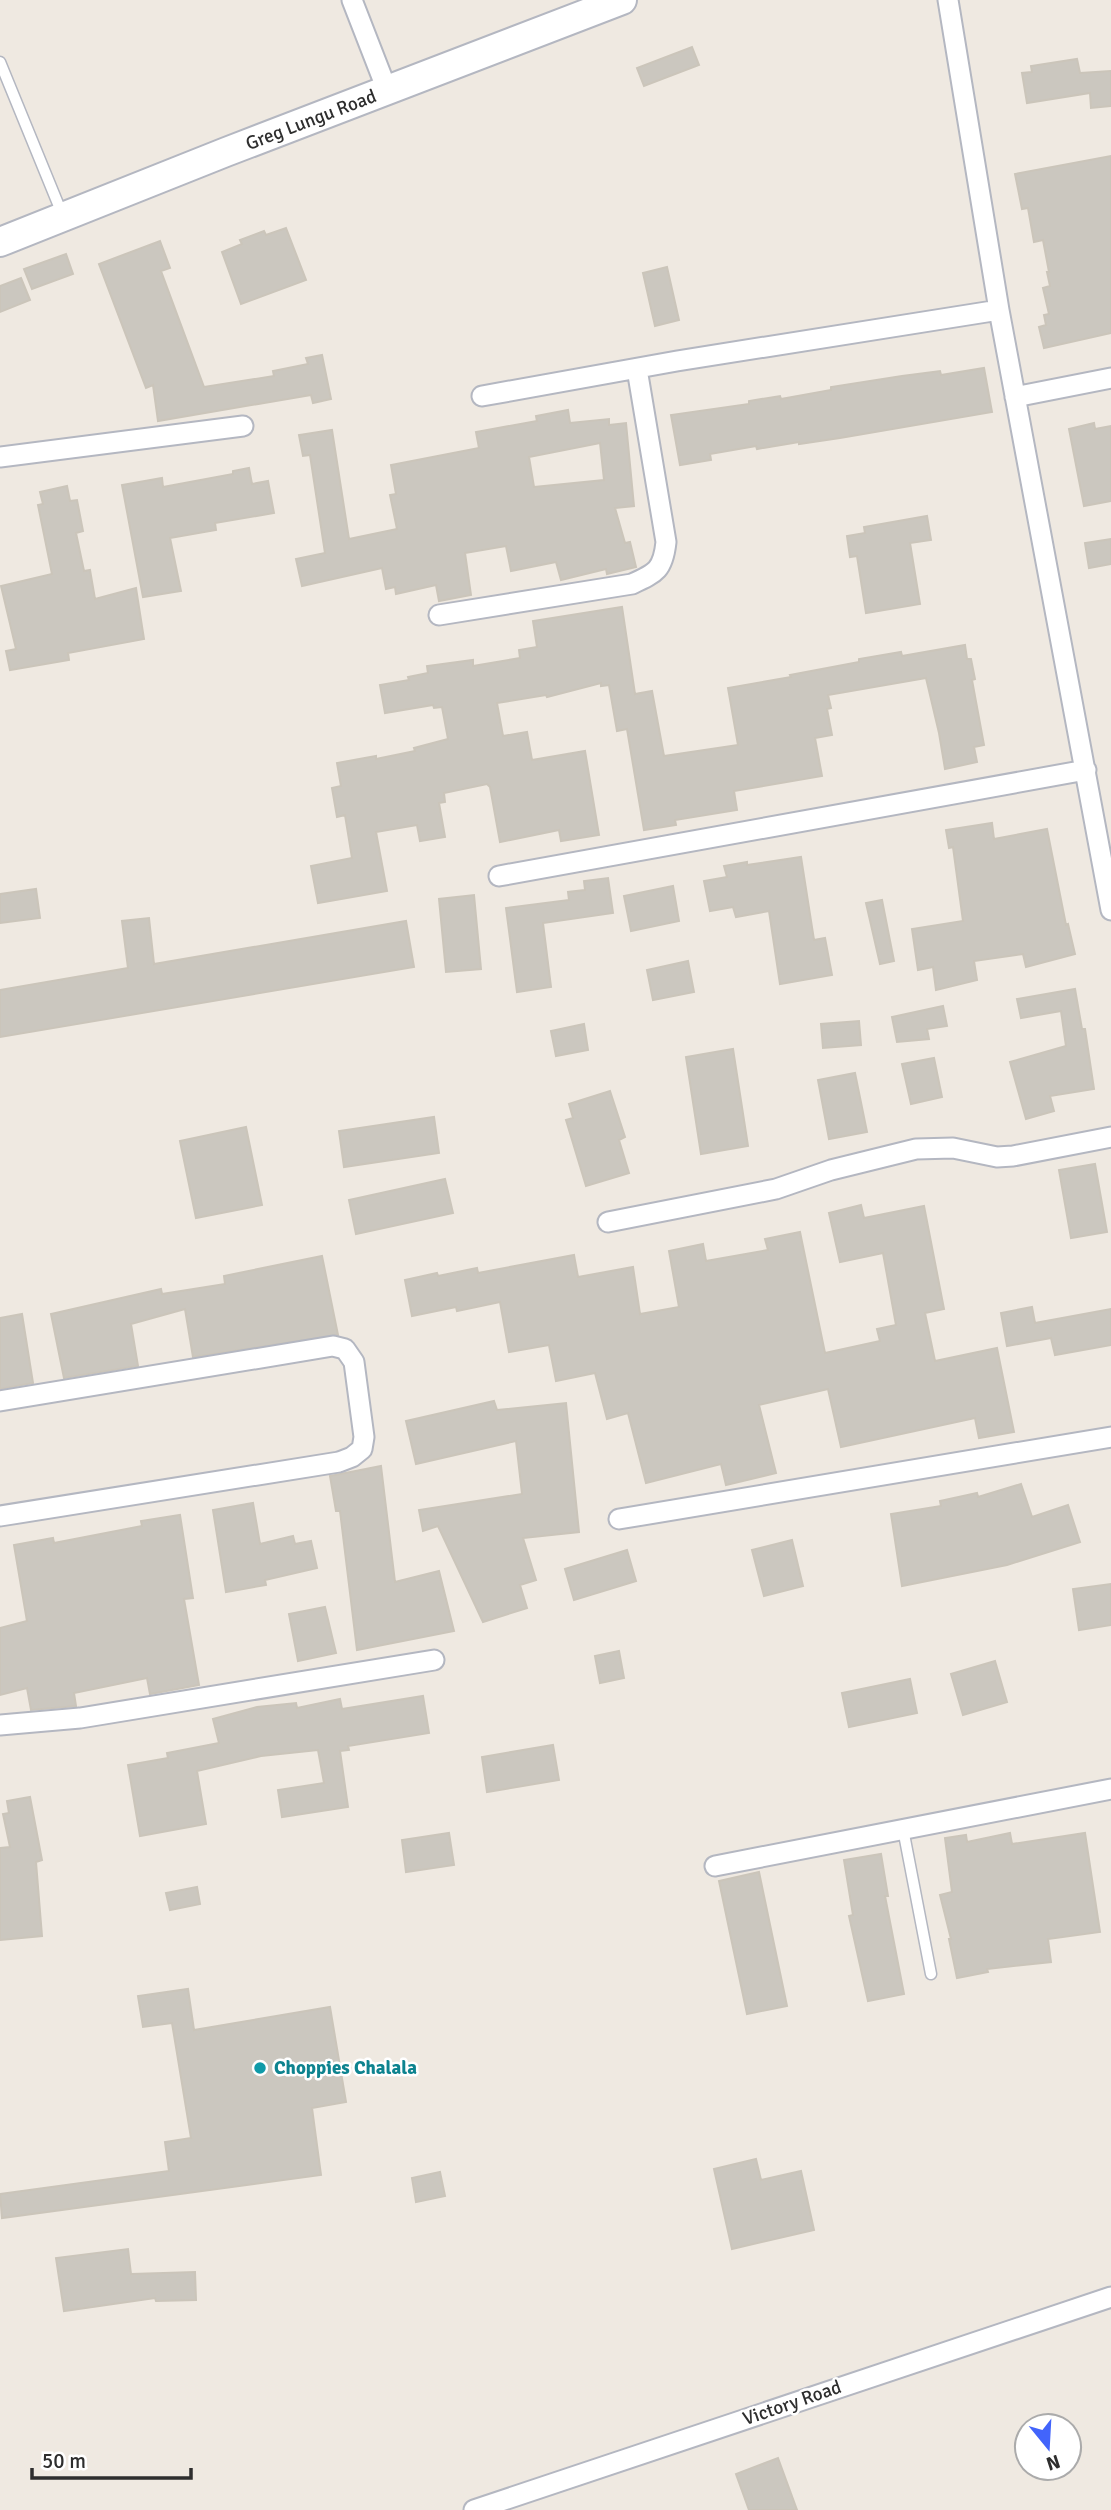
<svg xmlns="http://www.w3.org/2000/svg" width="1111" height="2510" font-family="Signika,sans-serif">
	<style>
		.building { fill: #cbc7bf; stroke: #cbc5ba; stroke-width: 2; fill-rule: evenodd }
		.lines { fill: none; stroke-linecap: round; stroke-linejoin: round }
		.lane-casing { stroke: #b4b7c1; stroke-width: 13 }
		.street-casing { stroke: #b4b7c1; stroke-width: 23 }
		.secondary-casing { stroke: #b4b7c1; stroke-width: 32 }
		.lane { stroke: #fff; stroke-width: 10 }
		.street { stroke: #fff; stroke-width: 19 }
		.secondary { stroke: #fff; stroke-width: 28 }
		.culture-dot { fill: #0f9aa8; stroke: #fff; stroke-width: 2.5 }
		.labels { text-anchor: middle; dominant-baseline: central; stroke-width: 5; stroke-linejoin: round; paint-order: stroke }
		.street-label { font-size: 19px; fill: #2e2e2e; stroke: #fff }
		.culture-label { font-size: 19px; font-weight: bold; fill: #0d838f; stroke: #fff; text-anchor: start }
	</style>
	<rect width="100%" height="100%" fill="#efe9e1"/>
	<path class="building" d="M 692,47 L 699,65 L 644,86 L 637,68 Z
		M 1077,59 L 1080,73 L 1111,71 L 1111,106 L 1091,108 L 1090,93 L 1027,103 L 1022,73 L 1032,72 L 1031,66 Z
		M 1111,156 L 1111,333 L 1044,348 L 1039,327 L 1046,325 L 1044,315 L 1049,314 L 1043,288 L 1050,286 L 1047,272 L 1049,272 L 1043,240 L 1034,242 L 1028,208 L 1022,209 L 1015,174 Z
		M 286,228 L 306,280 L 241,304 L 222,252 L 242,244 L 240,240 L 264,231 L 266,235 Z
		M 160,241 L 170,268 L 161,271 L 204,387 L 274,376 L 273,371 L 308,364 L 306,358 L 322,355 L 331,399 L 313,403 L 311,395 L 158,421 L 153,385 L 146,388 L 99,264 Z
		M 66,254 L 73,274 L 32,289 L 24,269 Z
		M 667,267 L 679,320 L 655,326 L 643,273 Z
		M 21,278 L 30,300 L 0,312 L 0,286 Z
		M 984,368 L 992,412 L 840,438 L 799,444 L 799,442 L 757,449 L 756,446 L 710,454 L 711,460 L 680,465 L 671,415 L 749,404 L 749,401 L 780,396 L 781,399 L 831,390 L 831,387 L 902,376 L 940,371 L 941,375 Z
		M 568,410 L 570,423 L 609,419 L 609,425 L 626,423 L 634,506 L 615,508 L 625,543 L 630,542 L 636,567 L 607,574 L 606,569 L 561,580 L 556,562 L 511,571 L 506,546 L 465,553 L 471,595 L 439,601 L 436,585 L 396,594 L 395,587 L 386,589 L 382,568 L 302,586 L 296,559 L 325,553 L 310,455 L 303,456 L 299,435 L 332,430 L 349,539 L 397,529 L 390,495 L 396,494 L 391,465 L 479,448 L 476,432 L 537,421 L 536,416 ZM 600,443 L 604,480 L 534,487 L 529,457 Z
		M 1094,423 L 1095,429 L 1111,426 L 1111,501 L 1084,506 L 1069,429 Z
		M 249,468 L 252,484 L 268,481 L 274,513 L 215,523 L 216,530 L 170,538 L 181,591 L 143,597 L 122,485 L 162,478 L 163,487 L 233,474 L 233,471 Z
		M 67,486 L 70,501 L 77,500 L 83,531 L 76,533 L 84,571 L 90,570 L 95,599 L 136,588 L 144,639 L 68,653 L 69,660 L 10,670 L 6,651 L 16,649 L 1,586 L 52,574 L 38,505 L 43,504 L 40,492 Z
		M 927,516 L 931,540 L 910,543 L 920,604 L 866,613 L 857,556 L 850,557 L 847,536 L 865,533 L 864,527 Z
		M 1111,539 L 1111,564 L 1089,568 L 1085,543 Z
		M 622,607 L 635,694 L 652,691 L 664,756 L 738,745 L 728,688 L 791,677 L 790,675 L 859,662 L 859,659 L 901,652 L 902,656 L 965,645 L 967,659 L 971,659 L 975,679 L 972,680 L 984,745 L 974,747 L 977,762 L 945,769 L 939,733 L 926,678 L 828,695 L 831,708 L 827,709 L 832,735 L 815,738 L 822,776 L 734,791 L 737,810 L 675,820 L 676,825 L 644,830 L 627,729 L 617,731 L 609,685 L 601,686 L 601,683 L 547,697 L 546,695 L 497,703 L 503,736 L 527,732 L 532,760 L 585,751 L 599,835 L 561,841 L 559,830 L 500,842 L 490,787 L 487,784 L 444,793 L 445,802 L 439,803 L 445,837 L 420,841 L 417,825 L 376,832 L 387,891 L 318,903 L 311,866 L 352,858 L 345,815 L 337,817 L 332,788 L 341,786 L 337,763 L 376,756 L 376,759 L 415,751 L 414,748 L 448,739 L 442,707 L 434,708 L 433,705 L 385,713 L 380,685 L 409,680 L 408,677 L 428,673 L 427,666 L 473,660 L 473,666 L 520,658 L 519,650 L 537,647 L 533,621 Z
		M 992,823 L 994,839 L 1047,829 L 1066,925 L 1068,924 L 1075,954 L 1026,967 L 1023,954 L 974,961 L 977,980 L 936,990 L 933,967 L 918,970 L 912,929 L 963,921 L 953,847 L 949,848 L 946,830 Z
		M 801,857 L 814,940 L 825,938 L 832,975 L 780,984 L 769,911 L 736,917 L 733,907 L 710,911 L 704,881 L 727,877 L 724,866 L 747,862 L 747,865 Z
		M 608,878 L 613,913 L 543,923 L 551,987 L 517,992 L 506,908 L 569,900 L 568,892 L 585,890 L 584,881 Z
		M 673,886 L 679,921 L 631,931 L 624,896 Z
		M 36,889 L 40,918 L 0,923 L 0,894 Z
		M 474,895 L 481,969 L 446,972 L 439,899 Z
		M 882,900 L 894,961 L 880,964 L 866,903 Z
		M 149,918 L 154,964 L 406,921 L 414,967 L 0,1037 L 0,990 L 128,968 L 122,921 Z
		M 688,961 L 694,992 L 653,1000 L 647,970 Z
		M 1075,989 L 1082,1029 L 1085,1029 L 1094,1089 L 1050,1096 L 1054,1111 L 1026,1119 L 1010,1062 L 1066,1046 L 1061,1011 L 1021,1018 L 1017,999 Z
		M 943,1006 L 947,1026 L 927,1029 L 929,1039 L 897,1042 L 892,1017 Z
		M 859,1021 L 861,1045 L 823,1048 L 821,1024 Z
		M 584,1024 L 588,1050 L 556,1056 L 551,1031 Z
		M 733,1049 L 748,1146 L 701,1154 L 686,1057 Z
		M 934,1058 L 942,1097 L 911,1104 L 902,1064 Z
		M 855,1073 L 867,1132 L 829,1139 L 818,1080 Z
		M 610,1091 L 625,1137 L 619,1140 L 629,1173 L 586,1186 L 566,1120 L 573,1118 L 569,1104 Z
		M 434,1117 L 439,1153 L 344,1167 L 339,1131 Z
		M 246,1127 L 262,1205 L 196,1218 L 180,1141 Z
		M 1095,1164 L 1107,1232 L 1071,1238 L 1059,1170 Z
		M 445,1179 L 453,1213 L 356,1234 L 349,1200 Z
		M 861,1205 L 864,1218 L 924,1206 L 944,1309 L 925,1313 L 935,1361 L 997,1348 L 1014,1432 L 979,1438 L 975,1418 L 841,1447 L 828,1389 L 759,1405 L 776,1473 L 726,1485 L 721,1464 L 646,1483 L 628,1413 L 607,1419 L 595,1373 L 556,1381 L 549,1345 L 509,1352 L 500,1302 L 457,1311 L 456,1307 L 412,1316 L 405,1280 L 437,1273 L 438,1276 L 477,1268 L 478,1273 L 574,1255 L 578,1277 L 633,1267 L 640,1314 L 679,1307 L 669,1251 L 703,1244 L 706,1261 L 768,1250 L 765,1239 L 800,1232 L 825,1353 L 880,1341 L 877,1329 L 896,1325 L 883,1253 L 840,1262 L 829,1213 Z
		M 322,1256 L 338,1335 L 193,1357 L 185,1309 L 131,1324 L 138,1366 L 64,1378 L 51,1314 L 161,1289 L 162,1294 L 225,1284 L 224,1276 Z
		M 1032,1307 L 1035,1323 L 1111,1309 L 1111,1345 L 1055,1355 L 1051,1338 L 1007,1346 L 1001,1313 Z
		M 22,1314 L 33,1383 L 0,1389 L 0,1318 Z
		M 494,1401 L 497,1410 L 566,1403 L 579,1532 L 523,1538 L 536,1580 L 520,1585 L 527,1608 L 483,1622 L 438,1526 L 423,1531 L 419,1510 L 522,1494 L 516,1441 L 416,1464 L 406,1421 Z
		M 381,1466 L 395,1582 L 439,1571 L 454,1631 L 357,1650 L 340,1511 L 336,1511 L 330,1476 Z
		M 1021,1484 L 1032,1517 L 1068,1505 L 1080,1542 L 1007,1565 L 902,1586 L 891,1514 L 941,1506 L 940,1501 L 977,1493 L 978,1497 Z
		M 253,1503 L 260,1544 L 293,1536 L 295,1544 L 311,1541 L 317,1568 L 265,1580 L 266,1585 L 226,1592 L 213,1510 Z
		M 180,1515 L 193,1598 L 184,1599 L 199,1685 L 150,1694 L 147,1678 L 74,1693 L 76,1706 L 31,1710 L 27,1688 L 0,1695 L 0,1628 L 27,1621 L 14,1545 L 53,1538 L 54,1543 L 142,1526 L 141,1521 Z
		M 792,1540 L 803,1586 L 764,1596 L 752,1550 Z
		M 627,1550 L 636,1581 L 574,1600 L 565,1569 Z
		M 1111,1584 L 1111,1625 L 1079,1630 L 1073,1589 Z
		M 325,1607 L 336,1653 L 298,1661 L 289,1614 Z
		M 619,1651 L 624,1678 L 600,1683 L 595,1656 Z
		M 995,1661 L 1007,1702 L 963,1715 L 951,1674 Z
		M 910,1679 L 917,1713 L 849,1727 L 842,1693 Z
		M 423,1696 L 429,1733 L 348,1746 L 349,1750 L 340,1751 L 348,1807 L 282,1817 L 278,1790 L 324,1783 L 318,1750 L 261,1756 L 197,1771 L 206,1824 L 140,1836 L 128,1765 L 168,1758 L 167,1753 L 219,1743 L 213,1719 L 257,1707 L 296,1703 L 297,1708 L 340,1699 L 342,1709 Z
		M 553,1745 L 559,1780 L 487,1792 L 482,1757 Z
		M 30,1797 L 42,1860 L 36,1862 L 42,1936 L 0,1940 L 0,1848 L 10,1847 L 3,1814 L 9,1813 L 7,1801 Z
		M 449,1833 L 454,1865 L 406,1872 L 402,1840 Z
		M 1010,1833 L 1012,1844 L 1085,1833 L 1100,1932 L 1048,1939 L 1051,1962 L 987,1969 L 988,1972 L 957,1978 L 949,1939 L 951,1939 L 940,1895 L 952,1892 L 945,1838 L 966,1835 L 967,1842 Z
		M 881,1854 L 888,1896 L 885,1896 L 904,1994 L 868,2001 L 849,1916 L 853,1915 L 844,1860 Z
		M 759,1872 L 787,2006 L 747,2014 L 719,1881 Z
		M 197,1887 L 200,1904 L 170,1910 L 166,1893 Z
		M 188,1989 L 194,2030 L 330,2007 L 346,2102 L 312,2108 L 321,2175 L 2,2218 L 0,2194 L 169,2171 L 165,2142 L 191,2138 L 172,2023 L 143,2027 L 138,1996 Z
		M 756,2159 L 761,2180 L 801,2171 L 814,2230 L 732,2249 L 714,2169 Z
		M 440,2172 L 445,2196 L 416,2202 L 412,2178 Z
		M 128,2249 L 131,2274 L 195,2272 L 196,2300 L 156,2301 L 155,2298 L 64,2311 L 56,2258 Z
		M 778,2458 L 797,2510 L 749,2510 L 736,2474 Z"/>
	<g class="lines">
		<g class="lane-casing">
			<path id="lane" d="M 0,62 L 63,216
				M 903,1829 L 931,1974"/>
		</g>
		<g class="street-casing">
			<path id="street" d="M 352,0 L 387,90
				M 948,0 L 999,310 L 1111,910
				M 482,396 L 677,361 L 999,310
				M 1015,397 L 1111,378
				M 0,457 L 243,426
				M 439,615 L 632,584 C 656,573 663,570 666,542 L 637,369
				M 499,876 L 1086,770
				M 608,1222 L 776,1189 L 831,1170 L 916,1149 L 953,1148 L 997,1157 L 1013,1156 L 1111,1137
				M 0,1401 L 333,1346 L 345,1349 L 354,1362 L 364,1437 L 362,1449 L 352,1457 L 339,1462 L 0,1516
				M 619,1519 L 1111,1437
				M 0,1725 L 80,1718 L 434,1660
				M 715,1866 L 1111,1789
				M 474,2510 L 1111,2297"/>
		</g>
		<g class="secondary-casing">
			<path id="secondary" d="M 0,242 L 226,152 L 622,0"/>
		</g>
		<use href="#lane" class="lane"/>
		<use href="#street" class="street"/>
		<use href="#secondary" class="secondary"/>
	</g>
	<circle class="culture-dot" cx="260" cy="2068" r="7"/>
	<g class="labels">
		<g class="street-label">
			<text transform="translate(311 120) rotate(-21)">Greg Lungu Road</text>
			<text transform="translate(792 2403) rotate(-19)">Victory Road</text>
		</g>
		<g class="culture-label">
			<text x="274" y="2068">Choppies Chalala</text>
		</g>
	</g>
	<g transform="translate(1048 2447) rotate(162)"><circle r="33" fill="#ffffff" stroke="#ababab" stroke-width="2"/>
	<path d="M0-5L12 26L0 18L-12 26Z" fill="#4264fb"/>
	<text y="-10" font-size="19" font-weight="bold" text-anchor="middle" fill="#2e2e2e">N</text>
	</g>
	<path d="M32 2468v10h159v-10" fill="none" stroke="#2e2e2e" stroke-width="3.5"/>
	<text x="42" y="2468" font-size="21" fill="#2e2e2e" stroke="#ffffff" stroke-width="5" paint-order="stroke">50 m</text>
</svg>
